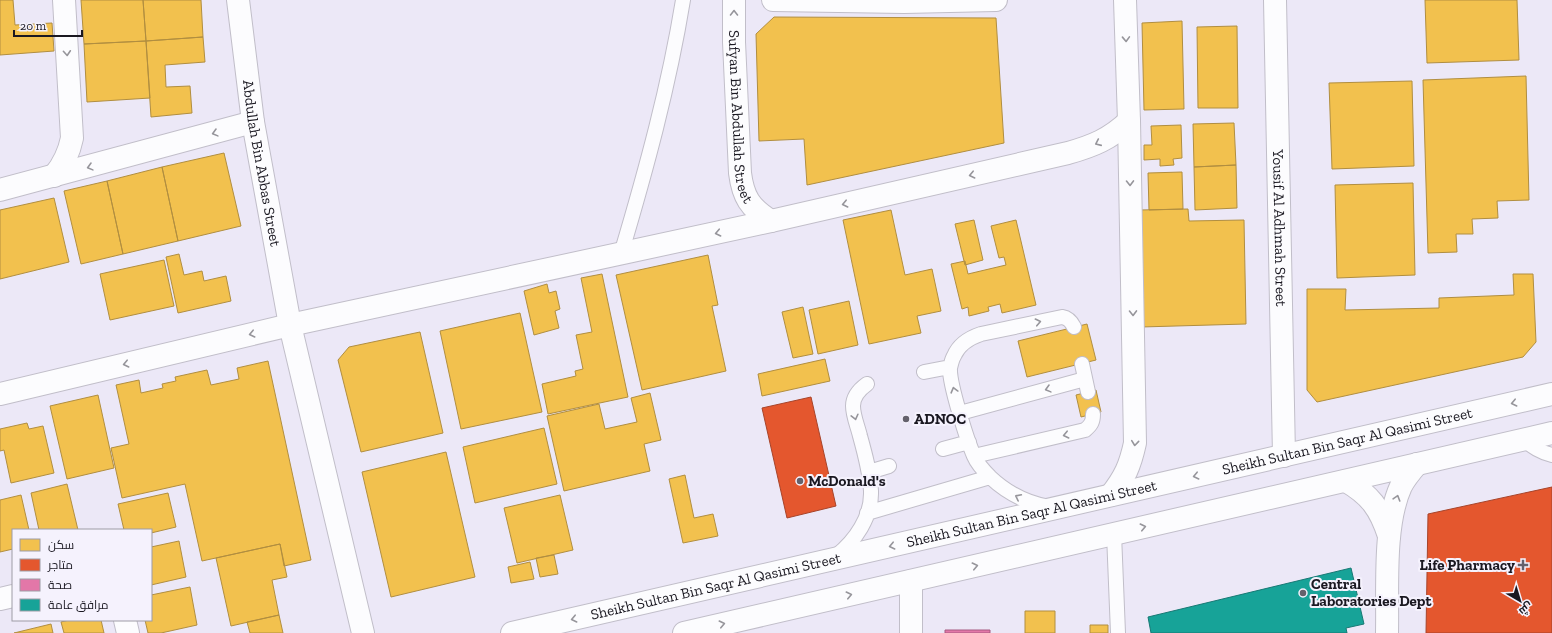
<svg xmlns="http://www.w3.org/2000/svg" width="1552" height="633" font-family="'Zilla Slab',Cairo,serif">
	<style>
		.homes { fill: #f2c14e; stroke: #b18e40 }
		.shops { fill: #e4572e; stroke: #a7442a }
		.health { fill: #e377a8; stroke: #a75a80 }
		.public { fill: #17a398; stroke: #187974 }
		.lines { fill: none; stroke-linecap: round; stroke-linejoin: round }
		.lane-casing { stroke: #c1bec9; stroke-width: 16 }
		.street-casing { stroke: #c1bec9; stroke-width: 24 }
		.secondary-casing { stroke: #c1bec9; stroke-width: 24 }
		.lane { stroke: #fcfcfe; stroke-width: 14 }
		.street { stroke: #fcfcfe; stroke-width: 22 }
		.secondary { stroke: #fcfcfe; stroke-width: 22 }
		.oneway { stroke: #96959b }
		.poi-dot { fill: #64616c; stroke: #f5f2fd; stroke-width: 1.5 }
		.labels { text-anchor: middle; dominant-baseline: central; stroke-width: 4; stroke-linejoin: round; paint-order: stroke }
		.street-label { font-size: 15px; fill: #1a1821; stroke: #f5f2fd }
		.poi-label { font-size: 15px; font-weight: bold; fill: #1a1821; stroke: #f5f2fd; text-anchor: start }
	</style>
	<rect width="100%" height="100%" fill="#ece8f7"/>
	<path class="homes" d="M 0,0 L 13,0 L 15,25 L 52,23 L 54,51 L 0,55 Z
		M 81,0 L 143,0 L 146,41 L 84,44 Z
		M 143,0 L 201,0 L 203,37 L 146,41 Z
		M 1425,0 L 1517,0 L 1519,60 L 1427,63 Z
		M 774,17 L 996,18 L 1004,143 L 807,185 L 804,139 L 759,141 L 756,34 Z
		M 1182,21 L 1184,109 L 1144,110 L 1142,23 Z
		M 1237,26 L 1238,108 L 1198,108 L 1197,27 Z
		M 203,37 L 205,62 L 165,65 L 166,87 L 190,86 L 192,113 L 151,117 L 146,41 Z
		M 146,41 L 150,98 L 87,102 L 84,44 Z
		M 1526,76 L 1529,200 L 1497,201 L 1498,218 L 1472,219 L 1473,234 L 1456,234 L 1457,252 L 1428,253 L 1423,80 Z
		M 1412,81 L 1414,166 L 1332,169 L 1329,83 Z
		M 1234,123 L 1236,165 L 1194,167 L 1193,124 Z
		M 1181,125 L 1182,158 L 1173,159 L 1174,165 L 1160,166 L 1160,159 L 1144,160 L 1144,145 L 1152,145 L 1151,126 Z
		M 224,153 L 241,226 L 178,241 L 162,167 Z
		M 1236,165 L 1237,208 L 1195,210 L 1194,167 Z
		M 162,167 L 178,241 L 123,254 L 107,181 Z
		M 1182,172 L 1183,209 L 1149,210 L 1148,173 Z
		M 107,181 L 123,254 L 81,264 L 64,191 Z
		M 1413,183 L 1415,275 L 1337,278 L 1335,185 Z
		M 54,198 L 69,262 L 0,279 L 0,210 Z
		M 1188,209 L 1189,221 L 1244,220 L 1246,324 L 1141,327 L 1139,210 Z
		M 891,210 L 905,275 L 932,269 L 941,311 L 917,316 L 921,333 L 869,344 L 843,220 Z
		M 974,220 L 983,260 L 965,265 L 955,224 Z
		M 1016,220 L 1036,305 L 1002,313 L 1000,304 L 988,307 L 989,311 L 969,316 L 968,307 L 962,309 L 951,264 L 965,261 L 968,274 L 1006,265 L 1004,257 L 999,258 L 991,226 Z
		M 179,254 L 184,275 L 202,271 L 204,281 L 226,276 L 231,301 L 178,313 L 166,257 Z
		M 708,255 L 718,305 L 712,306 L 726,371 L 642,390 L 616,275 Z
		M 164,260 L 174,306 L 110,320 L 100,274 Z
		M 602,274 L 628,397 L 548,414 L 542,384 L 576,376 L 575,371 L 583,369 L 576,335 L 592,332 L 581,278 Z
		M 1513,274 L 1533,274 L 1536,342 L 1523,357 L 1317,402 L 1307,390 L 1307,289 L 1346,289 L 1345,310 L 1439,308 L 1439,298 L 1514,295 Z
		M 547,284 L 549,293 L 556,291 L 560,309 L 555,311 L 559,328 L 534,335 L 524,291 Z
		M 849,301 L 858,345 L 818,354 L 809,310 Z
		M 803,307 L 813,354 L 793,358 L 782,312 Z
		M 520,313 L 542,412 L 461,429 L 440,331 Z
		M 1087,324 L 1096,360 L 1027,377 L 1018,341 Z
		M 420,332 L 443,433 L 361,452 L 338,360 L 349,347 Z
		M 825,359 L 830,381 L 762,396 L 758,374 Z
		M 268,361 L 311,560 L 284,566 L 280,544 L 202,561 L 185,484 L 122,498 L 111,448 L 129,444 L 116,385 L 139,380 L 141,393 L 163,388 L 162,384 L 176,381 L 175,377 L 207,370 L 211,385 L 239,379 L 237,368 Z
		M 1096,390 L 1101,412 L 1081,417 L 1076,395 Z
		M 650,393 L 661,440 L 644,444 L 650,471 L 564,491 L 547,416 L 599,404 L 605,429 L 637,422 L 631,398 Z
		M 98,395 L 114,468 L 67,479 L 50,406 Z
		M 27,423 L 29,429 L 43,426 L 54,473 L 11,483 L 4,450 L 0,451 L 0,429 Z
		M 544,428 L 557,484 L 475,503 L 463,447 Z
		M 446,452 L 475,577 L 391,597 L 362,472 Z
		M 685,475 L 694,518 L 713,514 L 718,536 L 683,543 L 669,479 Z
		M 67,484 L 78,530 L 39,530 L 31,493 Z
		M 168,493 L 176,527 L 151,533 L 151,530 L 124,530 L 118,504 Z
		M 21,495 L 29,530 L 13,530 L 13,549 L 0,552 L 0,500 Z
		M 560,495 L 573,550 L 517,563 L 504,508 Z
		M 179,541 L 186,577 L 151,585 L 151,547 Z
		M 280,544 L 287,577 L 272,580 L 279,615 L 231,626 L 216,558 Z
		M 554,555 L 558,574 L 540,577 L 536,558 Z
		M 530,562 L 534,579 L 511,583 L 508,567 Z
		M 190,587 L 197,625 L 161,633 L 148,633 L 145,620 L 151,620 L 151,595 Z
		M 1025,611 L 1055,611 L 1055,633 L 1025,633 Z
		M 279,615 L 283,633 L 250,633 L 247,622 Z
		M 69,620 L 101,620 L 104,633 L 64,633 L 61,622 Z
		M 51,624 L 53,633 L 14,633 Z
		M 1090,625 L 1108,625 L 1108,633 L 1090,633 Z"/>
	<path class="shops" d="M 811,397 L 836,506 L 787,518 L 762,408 Z
		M 1552,487 L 1552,633 L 1426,633 L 1428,514 Z"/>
	<path class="health" d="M 945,630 L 990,630 L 990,633 L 945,633 Z"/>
	<path class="public" d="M 1351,568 L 1364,624 L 1346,628 L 1347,633 L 1151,633 L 1148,617 Z"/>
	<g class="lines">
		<g class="lane-casing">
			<path id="lane" d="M 621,254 C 646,170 669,86 683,0
				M 1082,364 L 1088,392
				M 924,372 L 950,367
				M 960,413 L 1085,379
				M 1524,440 C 1533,447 1540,452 1552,455
				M 943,449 L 969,442
				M 974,456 L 1085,430 C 1091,425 1093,422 1093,414
				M 869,472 L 889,466
				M 1049,507 C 1026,503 1007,493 990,477 C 984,471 977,463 974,456 C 967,440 949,383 950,368 C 951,364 952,359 954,356 C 959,344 969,338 981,334 L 1062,317 C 1068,318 1071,321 1074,327
				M 867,513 L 990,477
				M 1114,534 L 1118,633
				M 836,556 C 855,541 872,517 871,491 C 870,472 865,454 860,436 C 858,427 853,416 853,406 C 853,396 860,389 867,384"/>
		</g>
		<g class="street-casing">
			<g id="street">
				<path id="s1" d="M 238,0 L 253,122 L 290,325 L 363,633"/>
				<path id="s2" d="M 734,0 L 734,42 L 740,173 C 743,197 750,208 771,221"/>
				<path d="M 773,0 L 904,2 L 996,0"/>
				<path id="s3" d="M 1275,0 L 1284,456"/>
				<path d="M 54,176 C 64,164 69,153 72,138 L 64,0"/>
				<path d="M 0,190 L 253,122"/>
				<path d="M 0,394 L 290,325 L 771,221 L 1068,153 C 1093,146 1110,139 1129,121"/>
				<path d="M 1346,481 C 1370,495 1380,508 1389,536"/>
				<path d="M 1111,495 C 1125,477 1130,466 1135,443 L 1129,121 L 1125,0"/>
				<path d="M 0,599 L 13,596"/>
				<path d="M 125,620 L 128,633"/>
				<path d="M 911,633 L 911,581"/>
				<path d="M 1387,633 C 1388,590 1383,525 1401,486 C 1405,478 1411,471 1417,464"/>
			</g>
		</g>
		<g class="secondary-casing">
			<g id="secondary">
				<path id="s4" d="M 512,633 L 1552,394"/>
				<path d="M 684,633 L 1552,433"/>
			</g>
		</g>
		<use href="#lane" class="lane"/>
		<use href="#street" class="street"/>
		<use href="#secondary" class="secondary"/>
	</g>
	<defs><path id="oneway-chevron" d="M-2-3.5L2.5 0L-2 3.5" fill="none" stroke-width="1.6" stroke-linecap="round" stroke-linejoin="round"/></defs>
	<g class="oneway">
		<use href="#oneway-chevron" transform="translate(734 13) rotate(-90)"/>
		<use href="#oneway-chevron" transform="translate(1126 39) rotate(88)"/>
		<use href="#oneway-chevron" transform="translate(67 53) rotate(86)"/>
		<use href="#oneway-chevron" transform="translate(215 133) rotate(165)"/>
		<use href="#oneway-chevron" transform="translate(1098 143) rotate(156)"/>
		<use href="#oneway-chevron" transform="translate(90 167) rotate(165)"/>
		<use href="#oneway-chevron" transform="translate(972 175) rotate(167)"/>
		<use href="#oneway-chevron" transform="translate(1130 183) rotate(89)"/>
		<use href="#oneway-chevron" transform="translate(845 204) rotate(167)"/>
		<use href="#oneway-chevron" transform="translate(718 233) rotate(168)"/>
		<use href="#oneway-chevron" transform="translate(1133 313) rotate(89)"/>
		<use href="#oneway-chevron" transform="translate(1038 322) rotate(-12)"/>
		<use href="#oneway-chevron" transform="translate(252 334) rotate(167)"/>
		<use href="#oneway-chevron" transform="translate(126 364) rotate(167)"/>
		<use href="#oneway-chevron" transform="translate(1048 389) rotate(165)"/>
		<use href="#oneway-chevron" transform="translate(954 390) rotate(-105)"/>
		<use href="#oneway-chevron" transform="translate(1514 403) rotate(167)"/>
		<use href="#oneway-chevron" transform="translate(855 417) rotate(76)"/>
		<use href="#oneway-chevron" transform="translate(1066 435) rotate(167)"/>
		<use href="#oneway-chevron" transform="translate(1135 443) rotate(96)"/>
		<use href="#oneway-chevron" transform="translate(1196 476) rotate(167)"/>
		<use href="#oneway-chevron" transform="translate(1018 497) rotate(-153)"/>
		<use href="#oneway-chevron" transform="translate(1397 498) rotate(-73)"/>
		<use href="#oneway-chevron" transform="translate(1143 527) rotate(-13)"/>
		<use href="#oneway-chevron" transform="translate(892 546) rotate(167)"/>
		<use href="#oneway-chevron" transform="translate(975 566) rotate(-13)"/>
		<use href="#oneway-chevron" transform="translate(849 595) rotate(-13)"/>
		<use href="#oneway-chevron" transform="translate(574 619) rotate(167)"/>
		<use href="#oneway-chevron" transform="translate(722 624) rotate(-13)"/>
	</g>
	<g class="poi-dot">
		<circle cx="906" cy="419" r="4"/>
		<circle cx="800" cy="481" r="4"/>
		<path d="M1521 559h4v4h4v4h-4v4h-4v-4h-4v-4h4z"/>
		<circle cx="1303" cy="593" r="4"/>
	</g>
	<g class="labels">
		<g class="street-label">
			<text stroke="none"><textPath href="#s2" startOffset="117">Sufyan Bin Abdullah Street</textPath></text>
			<text stroke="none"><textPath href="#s1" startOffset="165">Abdullah Bin Abbas Street</textPath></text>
			<text stroke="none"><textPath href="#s3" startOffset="228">Yousif Al Adhmah Street</textPath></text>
			<text stroke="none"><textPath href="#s4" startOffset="857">Sheikh Sultan Bin Saqr Al Qasimi Street</textPath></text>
			<text stroke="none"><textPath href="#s4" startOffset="533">Sheikh Sultan Bin Saqr Al Qasimi Street</textPath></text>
			<text stroke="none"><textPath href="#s4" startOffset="209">Sheikh Sultan Bin Saqr Al Qasimi Street</textPath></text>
		</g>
		<g class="poi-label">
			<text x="914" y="419">ADNOC</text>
			<text x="808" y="481">McDonald's</text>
			<text x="1515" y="565" text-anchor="end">Life Pharmacy</text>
			<text x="1311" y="584">Central<tspan x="1311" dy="17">Laboratories Dept</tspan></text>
		</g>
	</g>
	<rect x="12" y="529" width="140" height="92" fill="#f5f2fd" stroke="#9d9ba5"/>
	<rect x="20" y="539" width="20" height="12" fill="#f2c14e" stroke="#9d9ba5"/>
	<text x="48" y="549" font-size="12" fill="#1a1821">سكن</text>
	<rect x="20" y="559" width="20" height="12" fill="#e4572e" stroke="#9d9ba5"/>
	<text x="48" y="569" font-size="12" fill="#1a1821">متاجر</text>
	<rect x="20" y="579" width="20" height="12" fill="#e377a8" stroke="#9d9ba5"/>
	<text x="48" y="589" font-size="12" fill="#1a1821">صحة</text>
	<rect x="20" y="599" width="20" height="12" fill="#17a398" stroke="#9d9ba5"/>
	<text x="48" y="609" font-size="12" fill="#1a1821">مرافق عامة</text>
	<g transform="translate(1520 601) rotate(142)" stroke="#f5f2fd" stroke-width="3" paint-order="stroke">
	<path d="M0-3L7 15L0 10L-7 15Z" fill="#1a1821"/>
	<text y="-6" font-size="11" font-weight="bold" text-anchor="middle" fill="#1a1821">ش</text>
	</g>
	<path d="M14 30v6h68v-6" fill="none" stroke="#1a1821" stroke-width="2"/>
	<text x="20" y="30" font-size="12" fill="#1a1821" stroke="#f5f2fd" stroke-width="3" paint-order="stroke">20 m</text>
</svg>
